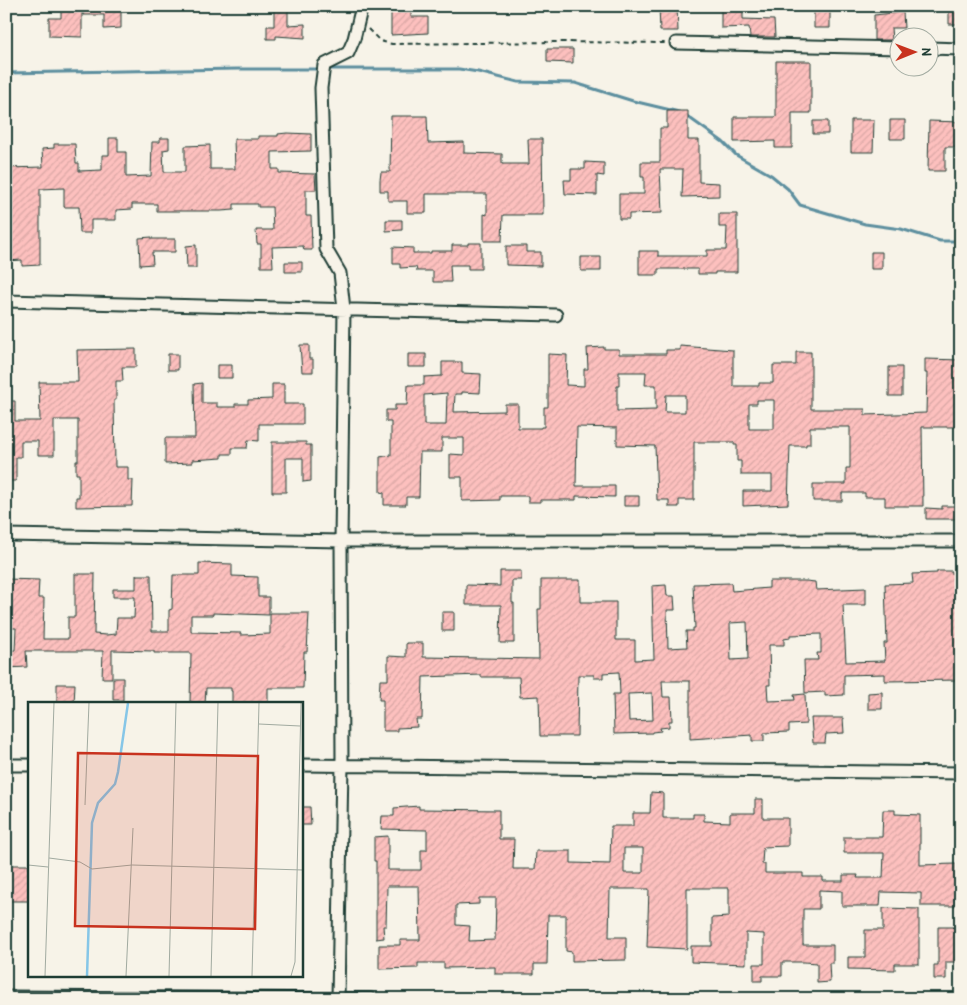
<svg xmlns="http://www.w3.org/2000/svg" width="967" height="1005" font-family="'Patrick Hand',sans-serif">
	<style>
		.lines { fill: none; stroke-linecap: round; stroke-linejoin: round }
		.stream { stroke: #5d8f9f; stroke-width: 3 }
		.building { fill: url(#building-hatch); stroke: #1f3d34; fill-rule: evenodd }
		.minor-casing { stroke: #1f3d34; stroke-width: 15 }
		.path { stroke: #1f3d34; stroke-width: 2; stroke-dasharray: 5 4; stroke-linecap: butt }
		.minor { stroke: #f7f3e8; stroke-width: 11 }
		.inset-river { fill: none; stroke: #86c6e7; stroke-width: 2.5 }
		.inset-road { fill: none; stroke: #a1aaa0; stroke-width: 1 }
		.view { fill: #c8321e; fill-opacity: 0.15; stroke: #c8321e; stroke-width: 2.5 }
		.inset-edge { fill: none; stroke: #1f3d34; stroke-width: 2.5 }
	</style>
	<defs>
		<pattern id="building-hatch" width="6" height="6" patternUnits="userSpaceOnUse" patternTransform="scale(1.25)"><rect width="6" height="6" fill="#fdc0be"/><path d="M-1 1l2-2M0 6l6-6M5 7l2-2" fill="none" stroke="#d8a6a4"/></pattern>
	</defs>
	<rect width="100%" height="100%" fill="#f7f3e8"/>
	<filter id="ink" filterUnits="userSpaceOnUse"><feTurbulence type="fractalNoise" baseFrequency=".02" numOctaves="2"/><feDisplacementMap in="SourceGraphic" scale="10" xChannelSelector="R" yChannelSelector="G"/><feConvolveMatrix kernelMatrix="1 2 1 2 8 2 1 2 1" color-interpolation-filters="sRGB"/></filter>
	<g filter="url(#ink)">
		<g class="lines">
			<path class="stream" d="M 6,73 L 238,69 L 459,69 L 478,72 L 518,82 L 575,83 L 633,101 L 679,112
				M 684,114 L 723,142 L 736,155 L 771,175 L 788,189 L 800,205 L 865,224 L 901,229 L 940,241 L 961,241"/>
		</g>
		<path class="building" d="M 83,6 L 121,6 L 121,28 L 104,29 L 104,15 L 83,15 Z
			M 274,6 L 288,6 L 288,25 L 305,24 L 305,38 L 276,36 L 276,39 L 267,39 L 267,26 L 274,26 Z
			M 659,6 L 677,6 L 678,31 L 660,31 Z
			M 721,6 L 743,7 L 743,19 L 774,20 L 775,37 L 750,37 L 749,27 L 721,28 Z
			M 814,6 L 830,6 L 830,28 L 814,28 Z
			M 949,6 L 961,6 L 961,24 L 949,24 Z
			M 61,9 L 82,9 L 82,37 L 49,36 L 49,18 L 61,18 Z
			M 391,10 L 411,10 L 411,17 L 428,17 L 428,33 L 391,35 Z
			M 903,12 L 904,28 L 891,28 L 892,40 L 874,40 L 874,15 Z
			M 547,49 L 573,49 L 573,63 L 547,62 Z
			M 776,61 L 811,61 L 811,113 L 792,113 L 792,148 L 775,148 L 775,141 L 734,142 L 734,117 L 776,117 Z
			M 667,111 L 688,111 L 688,140 L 699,140 L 699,182 L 719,183 L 719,196 L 682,197 L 683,169 L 660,169 L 662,213 L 629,214 L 629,219 L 619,219 L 619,194 L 644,194 L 644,177 L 641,177 L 641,162 L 660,162 L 660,128 L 667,128 Z
			M 391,116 L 427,116 L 428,143 L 464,142 L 464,153 L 502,154 L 502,164 L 529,164 L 528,139 L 542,139 L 543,215 L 503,215 L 502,241 L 484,241 L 484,214 L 487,215 L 487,194 L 426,194 L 426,213 L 407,213 L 407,201 L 388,201 L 388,191 L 380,191 L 380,180 L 381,172 L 390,172 Z
			M 851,120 L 874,120 L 873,152 L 851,152 Z
			M 890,120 L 905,120 L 905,139 L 890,139 Z
			M 813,121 L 828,121 L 828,134 L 813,134 Z
			M 929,121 L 961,122 L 961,147 L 945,147 L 945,171 L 928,171 Z
			M 287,133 L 311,134 L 311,151 L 272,152 L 272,169 L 279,169 L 279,173 L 315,174 L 316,190 L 306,190 L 306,216 L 311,216 L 312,250 L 304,250 L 303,246 L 272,247 L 273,267 L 261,267 L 261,244 L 257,244 L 256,230 L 273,230 L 272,207 L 258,207 L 258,204 L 234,204 L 234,210 L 221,211 L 157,211 L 157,204 L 132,204 L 132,209 L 116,210 L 116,220 L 91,220 L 91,233 L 80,233 L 79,207 L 64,207 L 64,188 L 40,189 L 40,265 L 22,266 L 22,260 L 6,261 L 6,168 L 43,167 L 42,149 L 54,148 L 54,144 L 75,144 L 76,163 L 79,163 L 79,171 L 102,170 L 102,155 L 109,155 L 109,138 L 118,138 L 118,152 L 126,152 L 126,177 L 151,176 L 152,142 L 160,142 L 160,138 L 169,138 L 169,149 L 163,150 L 164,172 L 185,172 L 185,146 L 210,145 L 210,169 L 235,169 L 234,139 L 258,139 L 258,136 L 278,136 L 278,134 Z
			M 585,162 L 604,163 L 604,176 L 597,175 L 597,195 L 565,194 L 564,180 L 571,180 L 571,169 L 585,169 Z
			M 719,214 L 737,214 L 737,272 L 715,272 L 715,274 L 698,274 L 698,269 L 658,269 L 658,275 L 639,275 L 639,251 L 658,251 L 658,256 L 707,256 L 707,250 L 726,250 L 727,227 L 719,227 Z
			M 386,220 L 402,220 L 402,230 L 386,231 Z
			M 152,237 L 152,239 L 175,239 L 175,252 L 152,252 L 153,264 L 140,265 L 139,238 Z
			M 468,243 L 481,243 L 481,269 L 468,269 L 468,265 L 450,265 L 451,282 L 433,282 L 433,271 L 417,271 L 416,267 L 400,268 L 400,264 L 393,264 L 393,247 L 413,248 L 413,253 L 431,253 L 431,251 L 452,251 L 452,245 L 468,245 Z
			M 196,245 L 196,268 L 187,268 L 186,246 Z
			M 506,246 L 526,246 L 526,252 L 541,252 L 541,266 L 506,265 Z
			M 871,252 L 882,252 L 882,269 L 871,269 Z
			M 581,257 L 601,257 L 601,271 L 581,271 Z
			M 285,262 L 302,262 L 302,272 L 285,272 Z
			M 300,345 L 309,345 L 309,359 L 313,359 L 313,372 L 302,372 Z
			M 680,346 L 733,350 L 733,386 L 759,386 L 759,383 L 773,383 L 773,365 L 796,365 L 796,352 L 811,352 L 811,409 L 865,409 L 865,415 L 926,413 L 927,373 L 925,373 L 925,359 L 961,360 L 961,427 L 922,427 L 923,506 L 885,506 L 885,497 L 865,497 L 865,493 L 842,493 L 842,501 L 813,501 L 813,484 L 846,484 L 846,468 L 850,468 L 850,427 L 810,427 L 810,444 L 806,444 L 806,446 L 790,446 L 788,504 L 743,506 L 743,491 L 772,491 L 772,475 L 741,475 L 741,461 L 737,461 L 737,445 L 734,445 L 734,442 L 694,442 L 694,500 L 679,500 L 679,507 L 669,507 L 669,500 L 657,500 L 655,446 L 617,445 L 617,428 L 577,427 L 576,486 L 615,486 L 615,497 L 576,496 L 576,500 L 540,500 L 540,502 L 528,502 L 528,496 L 500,496 L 500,500 L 462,501 L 462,477 L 450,477 L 450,454 L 464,455 L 464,438 L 442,438 L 442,452 L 420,452 L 419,497 L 406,497 L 406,505 L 384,505 L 384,493 L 380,492 L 380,457 L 391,455 L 391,422 L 386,422 L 386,410 L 395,410 L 395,405 L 407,405 L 408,385 L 424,385 L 424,377 L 442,376 L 442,362 L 462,362 L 462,373 L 481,374 L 480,393 L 462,392 L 462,394 L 455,394 L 454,412 L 505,411 L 505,404 L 518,404 L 518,428 L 541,428 L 541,427 L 544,427 L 544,407 L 548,407 L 548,354 L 567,355 L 566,385 L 584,386 L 584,369 L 588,369 L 587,348 L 604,347 L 604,349 L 619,349 L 619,354 L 666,354 L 666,350 L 680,350 ZM 619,372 L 646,372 L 645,385 L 656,385 L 656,410 L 617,411 L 617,386 L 619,386 ZM 447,393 L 446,425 L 424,425 L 424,395 ZM 666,395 L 685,395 L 685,412 L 665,412 ZM 757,400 L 774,400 L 774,429 L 749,429 L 749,404 L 757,404 Z
			M 136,349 L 136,367 L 122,367 L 123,381 L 116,381 L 116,400 L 114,400 L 115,467 L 128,467 L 128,480 L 133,480 L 132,506 L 76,507 L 76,497 L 79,497 L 79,474 L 76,474 L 76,461 L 78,461 L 78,420 L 54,420 L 54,455 L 38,455 L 38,441 L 21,441 L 21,457 L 16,457 L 16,481 L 6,481 L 6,401 L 15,401 L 15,421 L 40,421 L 39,382 L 78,382 L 77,350 Z
			M 168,354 L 178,354 L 178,370 L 168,370 Z
			M 408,354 L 426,354 L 426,367 L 408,367 Z
			M 217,365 L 232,365 L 232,378 L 217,378 Z
			M 889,367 L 902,367 L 902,396 L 889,396 Z
			M 202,383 L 202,403 L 217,403 L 217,407 L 235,407 L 235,404 L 248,404 L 248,400 L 272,399 L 272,384 L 284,384 L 284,404 L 303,404 L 303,424 L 259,424 L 259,441 L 248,440 L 247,448 L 232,448 L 232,454 L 222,454 L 222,458 L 192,460 L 192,463 L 165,464 L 165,438 L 195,438 L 194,384 Z
			M 272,442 L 306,442 L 306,445 L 311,445 L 311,481 L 303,482 L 303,458 L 286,458 L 286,492 L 272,492 Z
			M 624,496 L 639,496 L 639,506 L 624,506 Z
			M 942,506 L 961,506 L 960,519 L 926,519 L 926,508 L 942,509 Z
			M 199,563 L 232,564 L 232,576 L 258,577 L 258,597 L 269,597 L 269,615 L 213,613 L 213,615 L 191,615 L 191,632 L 241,633 L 241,635 L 270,634 L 270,613 L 309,613 L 307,652 L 304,652 L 303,688 L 268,688 L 268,704 L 232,704 L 232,691 L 231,691 L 231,688 L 206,688 L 205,704 L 190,704 L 191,653 L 154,653 L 154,651 L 112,650 L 112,678 L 102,678 L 103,651 L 26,651 L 27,667 L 6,668 L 6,651 L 15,650 L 16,628 L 8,628 L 6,579 L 39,580 L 38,598 L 44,598 L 43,639 L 68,639 L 68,617 L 75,617 L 75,574 L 95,574 L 94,634 L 106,635 L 116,634 L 117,618 L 134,618 L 135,597 L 113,597 L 113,589 L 136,589 L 136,575 L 151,575 L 152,631 L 169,631 L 169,610 L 172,609 L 173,575 L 199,575 Z
			M 500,571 L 521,571 L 521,580 L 512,580 L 512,603 L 514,603 L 514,643 L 500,643 L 501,605 L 466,605 L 466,585 L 500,586 Z
			M 937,571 L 952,571 L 952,574 L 958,573 L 958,579 L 961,578 L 961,639 L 957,639 L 958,663 L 961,663 L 961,680 L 885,681 L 885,674 L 844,675 L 844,695 L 825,696 L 825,692 L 805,693 L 804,660 L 818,660 L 817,653 L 821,653 L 821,634 L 790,635 L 790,638 L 784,639 L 784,645 L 769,645 L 770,685 L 767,685 L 768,701 L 795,700 L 794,695 L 805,694 L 806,724 L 789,725 L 789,732 L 764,733 L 764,741 L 752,741 L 752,735 L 690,739 L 690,681 L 662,681 L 663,697 L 671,697 L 672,721 L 669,721 L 669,727 L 660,728 L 661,731 L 652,732 L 652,733 L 614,734 L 613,694 L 620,694 L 619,672 L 603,673 L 603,678 L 594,678 L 594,675 L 578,675 L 577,736 L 540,736 L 539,696 L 520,697 L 519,677 L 481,677 L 481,675 L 423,677 L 422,719 L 416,719 L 417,727 L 397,728 L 397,731 L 383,731 L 383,700 L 379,700 L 380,680 L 388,680 L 388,656 L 406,657 L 406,643 L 423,643 L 423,657 L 539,659 L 538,609 L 541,609 L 541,580 L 580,580 L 580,602 L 616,602 L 616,640 L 635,640 L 635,660 L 654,659 L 652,586 L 666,585 L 667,596 L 674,596 L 675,610 L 667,610 L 668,648 L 687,647 L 686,631 L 693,631 L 693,628 L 695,628 L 693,584 L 731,583 L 732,591 L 769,588 L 769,581 L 806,581 L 815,582 L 816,590 L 866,588 L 866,605 L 843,605 L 846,662 L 885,661 L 884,643 L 887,643 L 885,584 L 913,583 L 912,574 L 937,573 ZM 747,622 L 748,659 L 731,660 L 730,623 ZM 652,693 L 653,720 L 629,721 L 628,694 Z
			M 442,612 L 454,612 L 454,631 L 442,631 Z
			M 113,678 L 123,678 L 123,700 L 113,700 Z
			M 57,684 L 75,684 L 74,704 L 57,704 Z
			M 882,692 L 882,709 L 868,709 L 868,693 Z
			M 811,718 L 843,718 L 844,733 L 826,734 L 825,743 L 813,743 Z
			M 651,792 L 663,793 L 663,818 L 693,818 L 693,814 L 704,814 L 704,821 L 730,822 L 730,813 L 755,813 L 755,799 L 763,799 L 763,818 L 788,818 L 788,846 L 763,847 L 762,864 L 765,864 L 765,873 L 803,873 L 803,877 L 823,877 L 823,881 L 843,881 L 843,875 L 858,875 L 857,878 L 883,878 L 884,853 L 844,853 L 844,837 L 882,837 L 883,810 L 895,810 L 895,814 L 920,815 L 920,865 L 956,864 L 956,873 L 961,873 L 961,892 L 955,892 L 955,906 L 921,906 L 921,893 L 881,892 L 880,906 L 842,906 L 842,891 L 819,890 L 819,909 L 803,909 L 803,945 L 833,945 L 833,963 L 829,963 L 830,982 L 817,983 L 817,963 L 804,962 L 782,962 L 782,976 L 762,976 L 762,981 L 754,981 L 754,964 L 764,964 L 764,934 L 746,933 L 746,964 L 691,962 L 691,946 L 712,946 L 712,918 L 729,917 L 729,888 L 687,888 L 687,949 L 647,947 L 649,889 L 610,889 L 609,937 L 626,937 L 626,960 L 572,961 L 572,952 L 566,951 L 566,915 L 548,915 L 547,964 L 534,964 L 534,974 L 495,974 L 495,967 L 444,968 L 444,963 L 418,963 L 418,968 L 379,969 L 379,945 L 400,945 L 400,940 L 420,940 L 419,886 L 387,886 L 386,926 L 383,926 L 384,938 L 376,939 L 376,861 L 374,861 L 374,837 L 388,836 L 388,870 L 421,870 L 421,850 L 427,850 L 427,830 L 381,829 L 382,816 L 394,816 L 394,808 L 419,806 L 419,809 L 499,810 L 499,839 L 514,839 L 513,869 L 535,869 L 536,851 L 571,851 L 571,863 L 610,864 L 611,826 L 633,826 L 633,813 L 650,813 ZM 624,848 L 643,848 L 643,873 L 624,873 ZM 479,898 L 496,898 L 495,940 L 469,941 L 470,926 L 456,925 L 456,905 L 479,904 Z
			M 302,807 L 310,807 L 311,825 L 301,825 Z
			M 6,865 L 29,865 L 29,901 L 6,901 Z
			M 883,908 L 919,909 L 919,964 L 895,964 L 895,970 L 848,969 L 848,957 L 865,957 L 865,930 L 883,930 Z
			M 938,927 L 957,927 L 957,962 L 946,962 L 946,979 L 934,979 L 934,965 L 938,965 Z"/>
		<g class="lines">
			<g class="minor-casing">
				<path id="minor" d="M 676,43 L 900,48
					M 930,48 L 961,49
					M 6,301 L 556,315
					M 6,535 L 341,541 L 961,541
					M 6,765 L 29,765
					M 301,765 L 961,773
					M 6,997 L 371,999
					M 338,999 L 342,764 L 341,541 L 344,309 L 340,273 L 326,249 L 321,88 L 324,65 L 348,53 L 354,39 L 362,6"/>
			</g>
			<path class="path" d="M 368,29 L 380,41 L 392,44 L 557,42 L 665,43"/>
			<use href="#minor" class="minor"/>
		</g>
	</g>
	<g transform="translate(28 702)">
		<rect width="275" height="275" fill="#f7f3e8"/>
		<path class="inset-river" d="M 59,274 L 64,121 L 70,101 L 87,82 L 90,70 L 100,1"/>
		<path class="inset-road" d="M 231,22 L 272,24M 57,103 L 61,1M 21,156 L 52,160 L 64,167 L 104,163 L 275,168M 0,163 L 20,165M 17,274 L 26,1M 98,274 L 105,126M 141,274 L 148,1M 183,274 L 190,1M 224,274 L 231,1M 263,274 L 267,260 L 273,1"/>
		<path class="view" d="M 50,51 L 230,54 L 227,227 L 47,224 Z"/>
		<rect width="275" height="275" class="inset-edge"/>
	</g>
	<rect width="967" height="1005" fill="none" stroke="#f7f3e8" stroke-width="25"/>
	<rect x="12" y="12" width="942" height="980" fill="none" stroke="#1f3d34" stroke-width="2" filter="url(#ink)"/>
	<g transform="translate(914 52) rotate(89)"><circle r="24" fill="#f7f3e8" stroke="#a1aaa0"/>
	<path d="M0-4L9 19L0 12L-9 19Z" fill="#c8321e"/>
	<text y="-8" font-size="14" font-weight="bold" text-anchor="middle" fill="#1f3d34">N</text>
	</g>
</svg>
